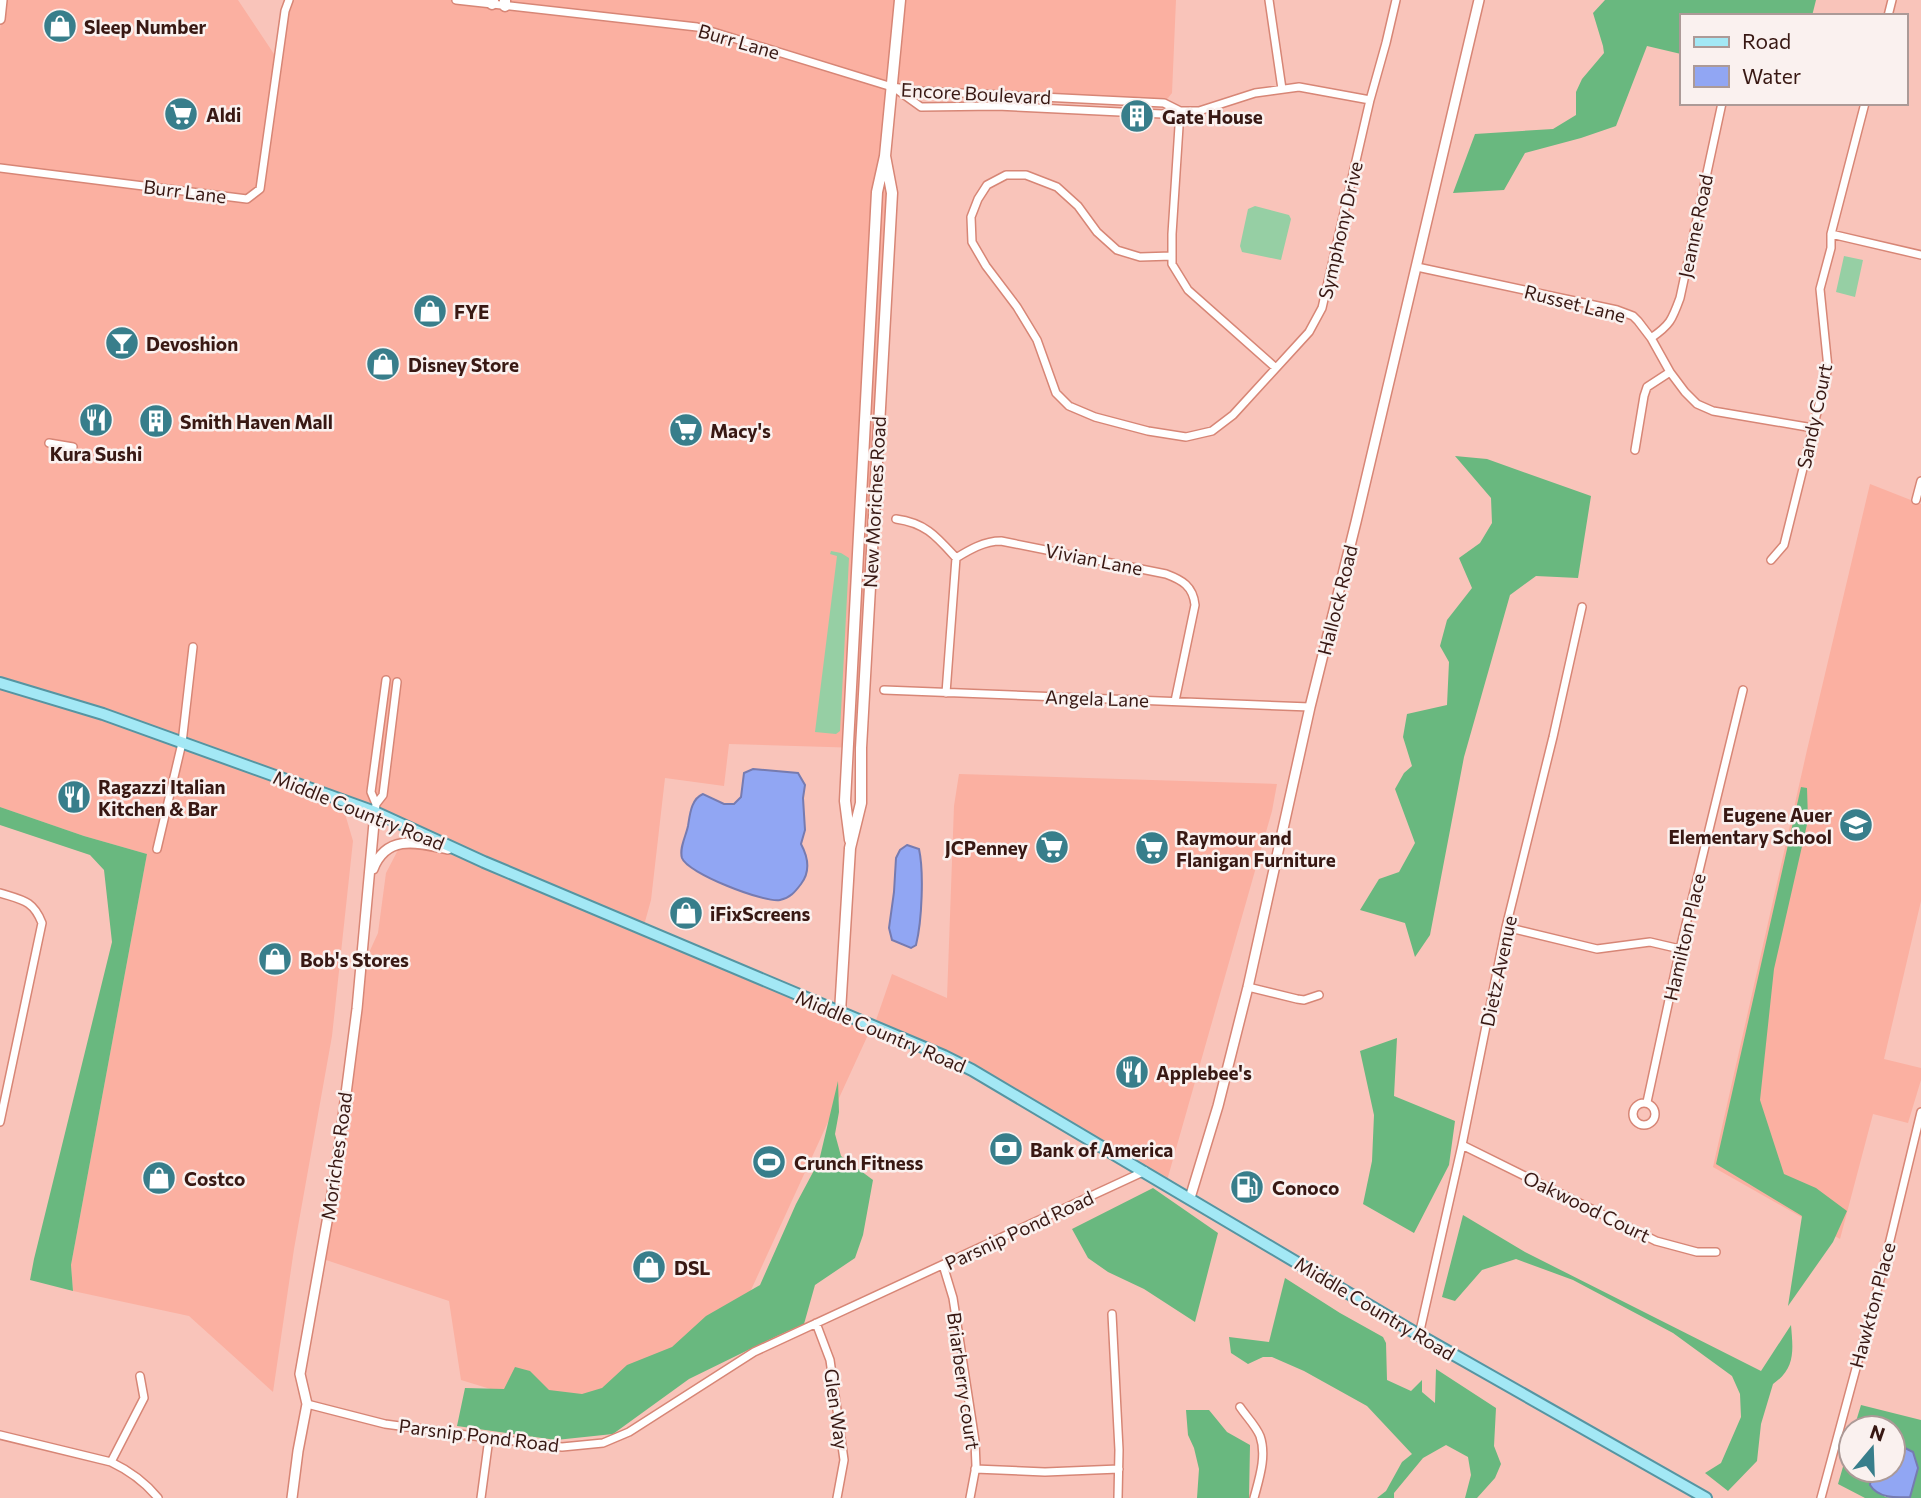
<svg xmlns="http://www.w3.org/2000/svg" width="1921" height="1498" font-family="Commissioner,sans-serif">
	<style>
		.built { fill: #fbb0a1 }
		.green { fill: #96cfa4 }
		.forest { fill: #69b87f }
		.water { fill: #91a6f3; stroke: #767bb0; stroke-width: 2 }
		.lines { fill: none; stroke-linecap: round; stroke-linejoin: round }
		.minor-casing { stroke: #d78676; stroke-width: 10 }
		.tertiary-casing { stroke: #d78676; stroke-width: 12 }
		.secondary-casing { stroke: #d78676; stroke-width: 13 }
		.primary-casing { stroke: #5595a2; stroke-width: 14 }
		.minor { stroke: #fff; stroke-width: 7 }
		.tertiary { stroke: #fff; stroke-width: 9 }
		.secondary { stroke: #fff; stroke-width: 10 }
		.primary { stroke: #a3e8f5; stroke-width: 10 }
		.labels { text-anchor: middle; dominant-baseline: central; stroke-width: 5; stroke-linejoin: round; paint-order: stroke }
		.poi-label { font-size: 19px; font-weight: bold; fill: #381813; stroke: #faf1ef; text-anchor: start }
		.street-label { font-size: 19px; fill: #381813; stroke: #faf1ef }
	</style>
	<rect width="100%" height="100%" fill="#f9c4ba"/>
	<path class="built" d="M 3,0 L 238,0 L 278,60 L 289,0 L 456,0 L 504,5 L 505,0 L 1176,0 L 1172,93 L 1164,103 L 892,87 L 883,338 L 861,748 L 729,744 L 724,786 L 665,778 L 651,900 L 643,929 L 874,1026 L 892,974 L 947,998 L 954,806 L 959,774 L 1277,784 L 1272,811 L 1166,1184 L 1031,1105 L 874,1027 L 867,1037 L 724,1349 L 595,1410 L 510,1395 L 461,1380 L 449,1301 L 317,1257 L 336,1171 L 362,968 L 378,933 L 386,873 L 399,848 L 418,832 L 341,800 L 353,841 L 332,1036 L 294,1249 L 273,1392 L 189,1316 L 73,1291 L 71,1265 L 147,854 L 84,836 L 0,807 L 0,30 Z
		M 1870,484 L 1921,504 L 1921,901 L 1884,1059 L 1921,1068 L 1921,1080 L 1908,1123 L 1873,1114 L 1840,1239 L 1713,1167 L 1807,750 Z"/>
	<path class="green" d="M 1255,206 L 1289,215 L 1291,219 L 1281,260 L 1242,252 L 1240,246 L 1248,209 Z
		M 1844,256 L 1863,260 L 1855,297 L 1836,292 Z
		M 831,551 L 841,553 L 849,558 L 840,731 L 836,734 L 815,732 L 837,556 L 830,554 Z"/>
	<path class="forest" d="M 1605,0 L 1816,0 L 1812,16 L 1681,16 L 1681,54 L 1647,46 L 1616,126 L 1581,138 L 1525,153 L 1504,190 L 1453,193 L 1475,134 L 1553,129 L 1576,115 L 1576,92 L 1582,79 L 1604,53 L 1603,46 L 1593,13 Z
		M 1455,456 L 1487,459 L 1591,496 L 1578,578 L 1536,576 L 1510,595 L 1464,757 L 1430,935 L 1415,957 L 1405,923 L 1360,910 L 1379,879 L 1399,872 L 1415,843 L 1395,789 L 1404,773 L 1412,766 L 1403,737 L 1407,714 L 1447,705 L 1449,662 L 1440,646 L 1447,620 L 1472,588 L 1459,558 L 1480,543 L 1492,523 L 1491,498 Z
		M 1801,787 L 1807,788 L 1808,820 L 1774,969 L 1760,1100 L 1784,1174 L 1816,1188 L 1847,1211 L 1833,1242 L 1788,1306 L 1802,1216 L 1716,1164 Z
		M 0,807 L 84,836 L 147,854 L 71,1265 L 73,1291 L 30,1280 L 34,1259 L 112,942 L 104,870 L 90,855 L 0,825 Z
		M 1397,1038 L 1394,1096 L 1455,1121 L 1449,1165 L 1414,1233 L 1363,1204 L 1372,1161 L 1374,1115 L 1360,1051 Z
		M 838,1081 L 839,1112 L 835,1134 L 841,1156 L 873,1180 L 863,1235 L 855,1258 L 815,1285 L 804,1324 L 777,1336 L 689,1379 L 613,1434 L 556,1440 L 457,1426 L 465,1388 L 504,1389 L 515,1367 L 530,1371 L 549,1390 L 582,1394 L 602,1388 L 627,1365 L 672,1347 L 706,1316 L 760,1285 L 796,1204 L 819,1161 Z
		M 1153,1188 L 1218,1233 L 1195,1322 L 1144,1289 L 1108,1272 L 1088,1258 L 1072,1229 Z
		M 1463,1215 L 1525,1252 L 1761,1371 L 1791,1325 C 1793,1350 1796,1368 1773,1384 L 1761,1424 L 1757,1461 L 1728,1491 L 1705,1473 L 1721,1463 L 1741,1417 L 1740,1394 L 1732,1376 L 1673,1333 L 1573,1280 L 1516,1259 L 1482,1270 L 1455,1301 L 1442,1297 Z
		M 1285,1278 L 1340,1313 L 1383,1337 L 1386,1343 L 1387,1380 L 1411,1391 L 1422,1380 L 1422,1392 L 1435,1403 L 1436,1369 L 1496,1408 L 1494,1446 L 1501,1464 L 1495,1478 L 1477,1498 L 1465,1498 L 1471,1475 L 1468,1457 L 1446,1445 L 1423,1458 L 1394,1493 L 1394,1498 L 1377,1498 L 1386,1491 L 1402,1462 L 1412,1454 L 1367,1406 L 1304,1371 L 1272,1357 L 1263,1357 L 1248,1364 L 1231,1353 L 1229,1337 L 1269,1342 Z
		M 1861,1405 L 1921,1420 L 1921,1498 L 1907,1498 L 1910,1496 L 1903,1447 L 1893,1448 L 1893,1428 L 1854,1428 Z
		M 1186,1410 L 1209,1410 L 1227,1432 L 1250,1445 L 1249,1498 L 1197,1498 L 1199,1469 L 1194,1448 L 1188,1435 Z
		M 1851,1439 L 1851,1470 L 1872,1470 L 1870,1476 L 1885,1497 L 1894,1498 L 1865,1498 L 1838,1484 Z"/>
	<path class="water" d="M 753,769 L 798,773 L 805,785 L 803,798 L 805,830 L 801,844 C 808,857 811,871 801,884 C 795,892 790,898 780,900 C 764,903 687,873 682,858 C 679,848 686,836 688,826 C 690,814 691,799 703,794 L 724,804 L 734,804 L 741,797 L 744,773 Z
		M 907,845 L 919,849 C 924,872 922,921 916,945 L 911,948 L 892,940 L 889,928 L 894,892 L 896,858 L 900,850 Z
		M 1903,1447 L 1913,1452 L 1918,1468 L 1910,1497 C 1895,1498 1878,1498 1870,1485 L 1872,1470 L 1893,1470 L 1893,1448 Z"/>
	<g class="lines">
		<g class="minor-casing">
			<path id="minor" d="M 456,0 L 697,27 L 892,87 L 920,91 L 1164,103 L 1180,111
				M 1269,0 L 1282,89
				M 1888,16 L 1892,0
				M 896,89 L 921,107 L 997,106 L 1162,114 L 1180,111 L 1199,111 L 1255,93 L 1299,87 L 1370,100
				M 1180,111 L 1172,234 L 1172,264 L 1188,290 L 1276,368
				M 0,168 L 247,199 L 260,189 L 285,11 L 289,0
				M 1831,234 L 1921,255
				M 1172,256 L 1140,257 L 1117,250 L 1097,232 L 1078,206 L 1057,187 L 1026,175 L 1006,175 L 987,185 L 978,199 L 971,217 L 972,242 L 986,266 L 1017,307 L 1037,340 L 1056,393 L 1069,406 L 1095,417 L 1148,431 L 1186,437 L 1212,431 L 1233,415 L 1309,332 L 1322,308 L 1370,100 L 1386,43 L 1396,0
				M 1417,267 L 1617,310 L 1633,316 L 1638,321 L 1651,338 L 1670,372 L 1685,392 L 1697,404 L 1713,411 L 1813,428
				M 1651,338 C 1670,325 1672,320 1680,298 L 1722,103
				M 49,443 L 73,447
				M 1635,450 L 1644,396 L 1647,387 L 1670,372
				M 1916,500 L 1921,481
				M 896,519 C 926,523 937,537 956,558 C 969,550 984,541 1001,541 L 1166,574 C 1182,580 1193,586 1195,605 L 1175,701
				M 1771,560 L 1784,545 L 1828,368 L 1820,289 L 1831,248 L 1831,234 L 1865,103
				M 884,690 L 1310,707
				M 946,693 L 956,558
				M 376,804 L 383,795 L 397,682
				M 375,812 L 376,804 L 371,792 L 386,680
				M 157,849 L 182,743 L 193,647
				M 0,893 C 22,900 33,900 42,923 L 0,1122
				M 1506,927 L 1597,949 L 1650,942 L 1680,949
				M 1248,987 L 1297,999 L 1304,1000 L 1319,995
				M 1647,1102 L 1680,949 L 1743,690
				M1633 1114a11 11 0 1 1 22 0a11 11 0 1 1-22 0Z
				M 1462,1145 L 1656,1241 L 1697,1252 L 1716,1252
				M 943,1265 L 953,1298 L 975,1441 L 976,1466 L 970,1498
				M 1112,1314 L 1119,1450 L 1118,1498
				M 816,1323 L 830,1360 L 844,1460 L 837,1498
				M 1419,1335 L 1462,1145 L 1506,927 L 1553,737 L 1582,607
				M 307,1404 L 385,1424 L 489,1438 L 562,1447 L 603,1443 L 629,1432 L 754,1352 L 1145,1171
				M 1240,1407 C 1246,1416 1256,1426 1260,1436 C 1267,1456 1259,1479 1254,1498
				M 0,1435 L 111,1462 C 130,1471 145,1482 158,1498
				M 111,1462 L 144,1398 L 140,1376
				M 975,1469 L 1045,1472 L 1119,1469
				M 481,1498 L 489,1438
				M 1821,1498 L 1885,1261 L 1921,1112"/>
		</g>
		<g class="tertiary-casing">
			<path id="tertiary" d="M 0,19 L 2,0
				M 373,869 C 387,833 419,843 448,849
				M 1190,1198 L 1218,1106 L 1248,987 L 1310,707 L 1356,522 L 1479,0
				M 292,1498 L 298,1451 L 307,1404 L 300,1374 L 336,1171 L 357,1009 L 375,812"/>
		</g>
		<g class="secondary-casing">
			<path id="secondary" d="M 492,4 L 493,0
				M 505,6 L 505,0
				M 850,840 L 845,801 L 877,192 L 885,156 L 900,0
				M 840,1012 L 850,848 L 861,803 L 861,748 L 892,193 L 885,156"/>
		</g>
		<g class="primary-casing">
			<path id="primary" d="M 0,683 L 103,714 L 375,812 L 484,862 L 944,1056 L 972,1070 L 1419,1335 L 1706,1498"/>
		</g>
		<use href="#minor" class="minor"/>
		<use href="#tertiary" class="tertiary"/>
		<use href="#secondary" class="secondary"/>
		<use href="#primary" class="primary"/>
	</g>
	<defs>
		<g id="shop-disc" transform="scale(1.75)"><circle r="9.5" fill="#387e8b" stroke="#faf1ef"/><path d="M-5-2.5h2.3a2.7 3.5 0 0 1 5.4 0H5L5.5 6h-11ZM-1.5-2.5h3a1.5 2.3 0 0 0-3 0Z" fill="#fff"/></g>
		<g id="supermarket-disc" transform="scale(1.75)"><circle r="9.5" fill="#387e8b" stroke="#faf1ef"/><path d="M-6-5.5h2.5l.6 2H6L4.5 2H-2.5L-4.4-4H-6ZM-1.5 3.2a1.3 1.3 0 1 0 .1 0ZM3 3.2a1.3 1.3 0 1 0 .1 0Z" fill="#fff"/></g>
		<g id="building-disc" transform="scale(1.75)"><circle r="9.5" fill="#387e8b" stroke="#faf1ef"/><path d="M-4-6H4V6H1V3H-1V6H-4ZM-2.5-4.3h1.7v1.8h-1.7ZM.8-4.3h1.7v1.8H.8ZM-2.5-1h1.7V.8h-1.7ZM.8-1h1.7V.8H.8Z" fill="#fff"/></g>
		<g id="bar-disc" transform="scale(1.75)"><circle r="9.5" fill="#387e8b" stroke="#faf1ef"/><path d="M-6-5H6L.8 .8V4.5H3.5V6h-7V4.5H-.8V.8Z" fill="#fff"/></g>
		<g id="restaurant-disc" transform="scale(1.75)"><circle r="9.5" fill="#387e8b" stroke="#faf1ef"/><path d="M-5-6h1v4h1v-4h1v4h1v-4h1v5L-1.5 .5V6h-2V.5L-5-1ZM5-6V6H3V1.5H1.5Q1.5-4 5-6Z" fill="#fff"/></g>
		<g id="school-disc" transform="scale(1.75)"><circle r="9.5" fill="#387e8b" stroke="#faf1ef"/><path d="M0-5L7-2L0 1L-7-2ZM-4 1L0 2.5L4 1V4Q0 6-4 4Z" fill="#fff"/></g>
		<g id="bank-disc" transform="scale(1.75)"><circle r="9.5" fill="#387e8b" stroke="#faf1ef"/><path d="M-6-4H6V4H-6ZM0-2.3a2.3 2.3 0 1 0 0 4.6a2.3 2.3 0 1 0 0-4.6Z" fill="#fff"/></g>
		<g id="stadium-disc" transform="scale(1.75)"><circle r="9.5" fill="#387e8b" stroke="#faf1ef"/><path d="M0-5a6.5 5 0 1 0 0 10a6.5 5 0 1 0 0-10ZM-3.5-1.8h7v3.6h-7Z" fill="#fff"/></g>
		<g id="fuel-disc" transform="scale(1.75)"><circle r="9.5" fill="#387e8b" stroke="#faf1ef"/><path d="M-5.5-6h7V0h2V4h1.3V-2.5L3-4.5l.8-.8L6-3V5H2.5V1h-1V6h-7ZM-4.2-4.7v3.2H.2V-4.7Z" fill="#fff"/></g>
	</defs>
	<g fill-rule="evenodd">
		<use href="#shop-disc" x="60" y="26"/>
		<use href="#supermarket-disc" x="181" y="114"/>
		<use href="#building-disc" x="1137" y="116"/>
		<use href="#shop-disc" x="430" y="311"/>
		<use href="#bar-disc" x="122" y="343"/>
		<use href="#shop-disc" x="383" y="364"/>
		<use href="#restaurant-disc" x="96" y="420"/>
		<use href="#building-disc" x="156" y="421"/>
		<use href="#supermarket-disc" x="686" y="430"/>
		<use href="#restaurant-disc" x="74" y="797"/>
		<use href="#school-disc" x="1856" y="825"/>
		<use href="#supermarket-disc" x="1052" y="847"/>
		<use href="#supermarket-disc" x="1152" y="848"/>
		<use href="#shop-disc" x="686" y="913"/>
		<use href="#shop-disc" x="275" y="959"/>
		<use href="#restaurant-disc" x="1132" y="1072"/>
		<use href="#bank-disc" x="1006" y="1149"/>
		<use href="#stadium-disc" x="769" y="1162"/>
		<use href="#shop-disc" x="159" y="1178"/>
		<use href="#fuel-disc" x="1247" y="1187"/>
		<use href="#shop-disc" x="649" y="1267"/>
	</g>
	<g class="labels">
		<g class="poi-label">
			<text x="84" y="26">Sleep Number</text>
			<text x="206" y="114">Aldi</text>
			<text x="1162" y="116">Gate House</text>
			<text x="454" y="311">FYE</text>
			<text x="146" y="343">Devoshion</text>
			<text x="408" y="364">Disney Store</text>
			<text x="180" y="421">Smith Haven Mall</text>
			<text x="710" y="430">Macy's</text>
			<text x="96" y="453" text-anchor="middle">Kura Sushi</text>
			<text x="98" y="786">Ragazzi Italian<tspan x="98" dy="22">Kitchen &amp; Bar</tspan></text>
			<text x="1832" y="814" text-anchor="end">Eugene Auer<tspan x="1832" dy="22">Elementary School</tspan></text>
			<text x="1176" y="837">Raymour and<tspan x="1176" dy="22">Flanigan Furniture</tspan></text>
			<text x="1028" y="847" text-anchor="end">JCPenney</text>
			<text x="710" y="913">iFixScreens</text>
			<text x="300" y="959">Bob's Stores</text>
			<text x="1156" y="1072">Applebee's</text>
			<text x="1030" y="1149">Bank of America</text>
			<text x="794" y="1162">Crunch Fitness</text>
			<text x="184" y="1178">Costco</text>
			<text x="1272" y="1187">Conoco</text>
			<text x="674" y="1267">DSL</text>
		</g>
		<g class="street-label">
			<text transform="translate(739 41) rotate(16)">Burr Lane</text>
			<text transform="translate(976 93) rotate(3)">Encore Boulevard</text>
			<text transform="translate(185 191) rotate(7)">Burr Lane</text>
			<text transform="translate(1695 226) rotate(-78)">Jeanne Road</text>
			<text transform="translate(1340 230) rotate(-77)">Symphony Drive</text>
			<text transform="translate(1575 303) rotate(14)">Russet Lane</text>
			<text transform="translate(1814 416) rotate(-78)">Sandy Court</text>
			<text transform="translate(874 502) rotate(-87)">New Moriches Road</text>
			<text transform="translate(1094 559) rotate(11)">Vivian Lane</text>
			<text transform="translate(1337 600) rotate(-76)">Hallock Road</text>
			<text transform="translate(1097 698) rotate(2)">Angela Lane</text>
			<text transform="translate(359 810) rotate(22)">Middle Country Road</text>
			<text transform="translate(1684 937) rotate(-77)">Hamilton Place</text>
			<text transform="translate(1498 971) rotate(-78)">Dietz Avenue</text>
			<text transform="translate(881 1031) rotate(23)">Middle Country Road</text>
			<text transform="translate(336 1156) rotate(-82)">Moriches Road</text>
			<text transform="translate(1587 1206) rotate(26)">Oakwood Court</text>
			<text transform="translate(1019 1230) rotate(-25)">Parsnip Pond Road</text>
			<text transform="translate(1872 1305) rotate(-75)">Hawkton Place</text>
			<text transform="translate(1375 1308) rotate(31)">Middle Country Road</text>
			<text transform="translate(964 1381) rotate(82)">Briarberry court</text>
			<text transform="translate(837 1409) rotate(82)">Glen Way</text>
			<text transform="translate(479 1435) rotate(7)">Parsnip Pond Road</text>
		</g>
	</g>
	<rect x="1680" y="14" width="228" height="91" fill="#faf1ef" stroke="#ac9a97" stroke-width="2"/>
	<rect x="1694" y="37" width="35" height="10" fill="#a3e8f5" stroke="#ac9a97" stroke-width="2"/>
	<text x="1742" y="49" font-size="21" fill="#381813">Road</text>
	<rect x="1694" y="66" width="35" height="21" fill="#91a6f3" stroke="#ac9a97" stroke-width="2"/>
	<text x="1742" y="84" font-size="21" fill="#381813">Water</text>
	<g transform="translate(1872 1449) rotate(19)"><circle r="33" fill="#faf1ef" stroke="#ac9a97" stroke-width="2"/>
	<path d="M0-5L12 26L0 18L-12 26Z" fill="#387e8b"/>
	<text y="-10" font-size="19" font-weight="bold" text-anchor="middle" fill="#381813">N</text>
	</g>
</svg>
